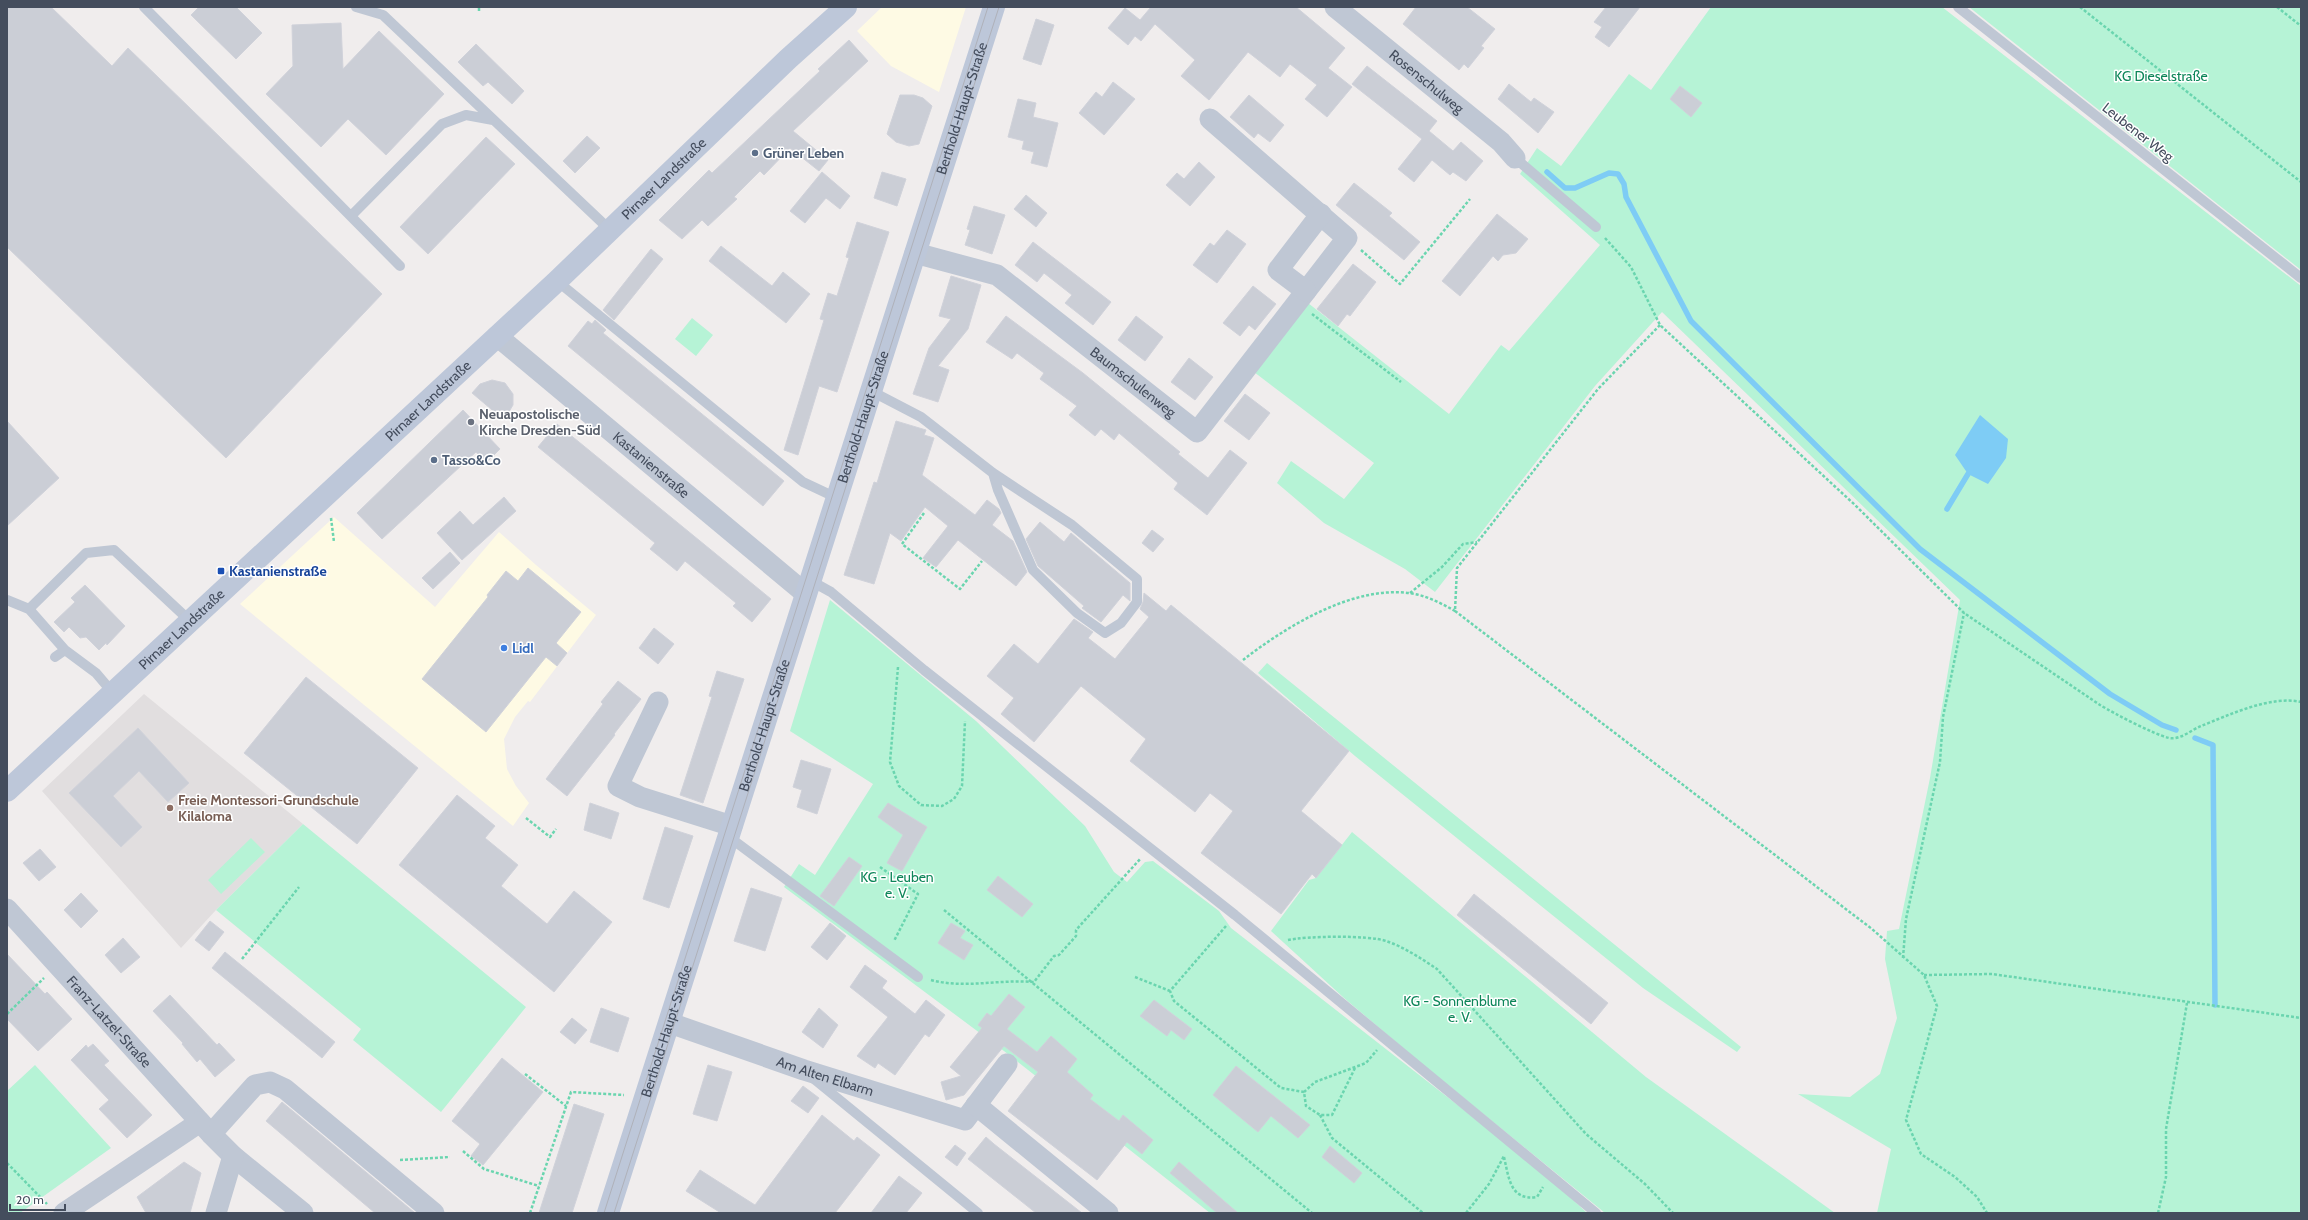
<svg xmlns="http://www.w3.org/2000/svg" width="2308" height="1220" font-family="Cabin,sans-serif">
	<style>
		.commercial { fill: #fefae4 }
		.education { fill: #e1dedf }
		.green { fill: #b6f3d6 }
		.water { fill: #7eccf5 }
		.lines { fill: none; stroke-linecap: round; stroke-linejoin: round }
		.stream { stroke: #7eccf5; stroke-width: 5.5 }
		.building { fill: #cbced6; stroke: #d0d2da }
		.path { stroke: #6ad5af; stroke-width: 2.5; stroke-dasharray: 3 2; stroke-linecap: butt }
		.lane { stroke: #bfc7d4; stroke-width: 10 }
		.street { stroke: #bfc7d4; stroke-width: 21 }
		.secondary { stroke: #bdc7d9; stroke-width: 22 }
		.tram { stroke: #afb1b9; stroke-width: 1 }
		.service-dot { fill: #5c6f8a; stroke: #fff; stroke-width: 1.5 }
		.worship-dot { fill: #6b7280; stroke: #fff; stroke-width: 1.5 }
		.transit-dot { fill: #1a4fb4; stroke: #fff; stroke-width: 1.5 }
		.shop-dot { fill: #3f7fe0; stroke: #fff; stroke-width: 1.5 }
		.education-dot { fill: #8d6e63; stroke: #fff; stroke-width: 1.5 }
		.labels { text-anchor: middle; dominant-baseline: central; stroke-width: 3; stroke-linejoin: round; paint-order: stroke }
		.park-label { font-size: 14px; fill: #0d8659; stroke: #fff }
		.street-label { font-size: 14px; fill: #444d5d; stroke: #fff }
		.service-label { font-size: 14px; font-weight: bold; fill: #4e5e75; stroke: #fff; text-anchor: start }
		.worship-label { font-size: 14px; font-weight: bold; fill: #5b616d; stroke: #fff; text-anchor: start }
		.transit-label { font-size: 14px; font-weight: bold; fill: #164399; stroke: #fff; text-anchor: start }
		.shop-label { font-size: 14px; font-weight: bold; fill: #366cbe; stroke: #fff; text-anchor: start }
		.education-label { font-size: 14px; font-weight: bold; fill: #785e54; stroke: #fff; text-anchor: start }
	</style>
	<rect width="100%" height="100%" fill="#f0eded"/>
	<path class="commercial" d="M 882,7 L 966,7 L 939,92 L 891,66 L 857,31 Z
		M 334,517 L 435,607 L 499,532 L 536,565 L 596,615 L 530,702 L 528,701 L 515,717 L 504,739 L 507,769 L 516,786 L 529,803 L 513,826 L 240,604 Z"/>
	<path class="education" d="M 144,694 L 303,824 L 216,910 L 181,948 L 42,791 Z"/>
	<path class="green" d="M 1711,7 L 1942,7 L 2301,286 L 2301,1213 L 1877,1213 L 1891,1149 L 1798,1094 L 1850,1097 L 1880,1074 L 1897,1018 L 1885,959 L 1887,931 L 1899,929 L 1930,778 L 1960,600 L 1662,312 L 1595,386 L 1435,592 L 1405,569 L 1324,523 L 1277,483 L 1291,461 L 1344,499 L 1374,463 L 1254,372 L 1308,303 L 1449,414 L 1501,345 L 1509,351 L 1600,245 L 1520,174 L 1537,148 L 1561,166 L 1629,74 L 1651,90 Z
		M 1969,7 L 2301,7 L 2301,270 Z
		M 692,318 L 713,335 L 696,356 L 675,339 Z
		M 830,600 L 976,721 L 1085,826 L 1114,872 L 1127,882 L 1145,862 L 1153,861 L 1219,911 L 1231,928 L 1496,1135 L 1552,1180 L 1587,1213 L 1210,1213 L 1004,1051 L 784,887 L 799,864 L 815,875 L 873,784 L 790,731 Z
		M 1267,663 L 1741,1047 L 1737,1052 L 1643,988 L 1355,756 L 1258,673 Z
		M 303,824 L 526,1007 L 441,1112 L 353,1040 L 361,1029 L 216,910 Z
		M 1352,832 L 1646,1077 L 1835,1213 L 1605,1213 L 1422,1064 L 1344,998 L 1271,931 L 1309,880 L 1316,878 Z
		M 251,838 L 265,852 L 221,894 L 208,880 Z
		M 35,1065 L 111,1148 L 20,1213 L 7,1213 L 7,1091 Z"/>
	<path class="water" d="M 1980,415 L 2008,439 L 2006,458 L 1988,484 L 1968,474 L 1955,455 Z"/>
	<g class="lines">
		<path class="stream" d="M 1547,172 L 1565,188 L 1575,188 L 1609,173 L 1618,174 L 1624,184 L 1626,197 L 1691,321 L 1920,549 L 2110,694 L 2162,725 L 2176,730
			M 1947,509 L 1968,474
			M 2195,738 L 2213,745 L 2215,1005"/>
	</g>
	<path class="building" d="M 7,7 L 51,7 L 112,66 L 128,48 L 382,294 L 226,458 L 7,247 Z
		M 199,7 L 236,7 L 262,33 L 236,59 L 191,15 Z
		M 1151,7 L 1296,7 L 1345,48 L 1328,68 L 1352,87 L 1327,117 L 1305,99 L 1317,85 L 1290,64 L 1280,77 L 1248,52 L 1209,100 L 1181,76 L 1195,60 L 1155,24 L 1141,41 L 1135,36 L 1128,45 L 1108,28 L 1125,8 L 1140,20 Z
		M 1416,7 L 1467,7 L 1495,29 L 1481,46 L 1484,48 L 1468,68 L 1464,64 L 1459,70 L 1403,24 Z
		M 1606,7 L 1640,7 L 1609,47 L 1595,37 L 1602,27 L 1594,22 Z
		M 1036,19 L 1054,25 L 1041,65 L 1023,59 Z
		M 341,23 L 343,69 L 379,31 L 444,94 L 386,155 L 348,119 L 321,147 L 266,94 L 293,66 L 292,25 Z
		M 849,40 L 868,61 L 793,131 L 828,160 L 819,171 L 790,148 L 764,175 L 760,171 L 734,197 L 737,199 L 708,226 L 702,220 L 682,239 L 659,220 L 709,170 L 712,173 L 820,71 L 818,69 Z
		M 476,44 L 524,91 L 512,104 L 488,82 L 483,86 L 458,62 Z
		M 1367,66 L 1437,121 L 1429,131 L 1453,151 L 1461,142 L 1483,161 L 1466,181 L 1453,172 L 1450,175 L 1432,160 L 1414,182 L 1398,169 L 1422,139 L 1352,84 Z
		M 1113,82 L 1135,99 L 1104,135 L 1079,113 L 1096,92 L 1102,97 Z
		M 1509,84 L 1531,102 L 1534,98 L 1554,112 L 1538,133 L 1498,99 Z
		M 1680,86 L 1702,103 L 1691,117 L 1670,99 Z
		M 900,95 L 914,95 L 923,98 L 932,106 L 919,144 L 909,146 L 896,142 L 887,134 Z
		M 1249,95 L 1284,125 L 1270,142 L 1258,133 L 1254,138 L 1230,117 Z
		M 1018,99 L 1036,103 L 1033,117 L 1058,123 L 1047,167 L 1031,163 L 1034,152 L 1022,149 L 1024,141 L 1008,137 Z
		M 587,136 L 600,148 L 575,173 L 563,161 Z
		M 486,137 L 515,164 L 428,254 L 400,227 Z
		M 1199,162 L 1215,177 L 1190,206 L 1166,185 L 1177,173 L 1184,179 Z
		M 822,172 L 850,196 L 840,209 L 826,198 L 805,223 L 790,211 Z
		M 882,172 L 906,179 L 897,206 L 874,198 Z
		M 1354,183 L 1392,213 L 1389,216 L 1420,242 L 1404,260 L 1336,205 Z
		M 1026,195 L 1047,213 L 1036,227 L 1014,209 Z
		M 974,206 L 1005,215 L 992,254 L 965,245 L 970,230 L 967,229 Z
		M 1497,214 L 1528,239 L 1516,253 L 1503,255 L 1498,261 L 1493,256 L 1460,296 L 1442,281 Z
		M 857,222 L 889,232 L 837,392 L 819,386 L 798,455 L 784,450 L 824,320 L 820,319 L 828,293 L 837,296 L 849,258 L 846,257 Z
		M 1227,230 L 1246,244 L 1217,283 L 1193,265 L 1210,243 L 1214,246 Z
		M 1033,242 L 1111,302 L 1093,325 L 1065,303 L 1072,295 L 1044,273 L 1037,282 L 1015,265 Z
		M 721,246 L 772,286 L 783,272 L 810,294 L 786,323 L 709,261 Z
		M 651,249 L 663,259 L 614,320 L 603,310 Z
		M 1353,264 L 1376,282 L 1350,316 L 1347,314 L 1338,326 L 1317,309 Z
		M 951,276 L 981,285 L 968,329 L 938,366 L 949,370 L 938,402 L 913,394 L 929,348 L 951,319 L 939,316 Z
		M 1253,286 L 1276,304 L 1255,330 L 1249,325 L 1240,336 L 1223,323 Z
		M 1006,316 L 1083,373 L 1180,452 L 1178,454 L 1208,478 L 1230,450 L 1247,463 L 1207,515 L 1174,489 L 1178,483 L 1119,433 L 1114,440 L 1101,429 L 1095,436 L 1069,415 L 1077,406 L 1040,379 L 1044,373 L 1017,353 L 1012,359 L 986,342 Z
		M 1136,316 L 1163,337 L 1145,361 L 1118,340 Z
		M 595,320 L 606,330 L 603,333 L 784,481 L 763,506 L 568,346 L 588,321 L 592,324 Z
		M 1189,358 L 1213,377 L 1195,400 L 1171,382 Z
		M 492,380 L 505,383 L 513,394 L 513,405 L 504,420 L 472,393 L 480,384 Z
		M 1245,394 L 1270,413 L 1249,440 L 1224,421 Z
		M 463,410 L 500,449 L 486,463 L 476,452 L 382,539 L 357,513 Z
		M 7,421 L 59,478 L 7,526 Z
		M 896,421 L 926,430 L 924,435 L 934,438 L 922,475 L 975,515 L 987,500 L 999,509 L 1001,513 L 992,525 L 1013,541 L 1027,572 L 1016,586 L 958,540 L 936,567 L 923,558 L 948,526 L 925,507 L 901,541 L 890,533 L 874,584 L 844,575 L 874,482 L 877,483 Z
		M 557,424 L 771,599 L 752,622 L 733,606 L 736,603 L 685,561 L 677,571 L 650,549 L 655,543 L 538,447 Z
		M 504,497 L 516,511 L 462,560 L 437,533 L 460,511 L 473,525 Z
		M 1040,522 L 1064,542 L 1071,533 L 1130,583 L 1130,601 L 1123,595 L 1101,622 L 1082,608 L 1084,606 L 1038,566 L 1026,539 Z
		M 1152,530 L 1164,539 L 1153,552 L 1142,543 Z
		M 450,552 L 460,563 L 433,589 L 422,578 Z
		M 528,568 L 581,612 L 556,643 L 567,653 L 557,666 L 546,657 L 486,732 L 422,679 L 488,597 L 487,595 L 506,571 L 518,581 Z
		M 85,585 L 125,626 L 107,645 L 106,643 L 99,650 L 86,637 L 80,638 L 69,627 L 64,632 L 54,622 L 75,602 L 71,598 Z
		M 1144,593 L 1166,611 L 1171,605 L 1349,751 L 1301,811 L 1342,845 L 1316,878 L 1312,874 L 1281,914 L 1201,853 L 1233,811 L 1210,793 L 1195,812 L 1130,761 L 1146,739 L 1081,686 L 1034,742 L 1001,714 L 1014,698 L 987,676 L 1014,644 L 1038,664 L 1074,619 L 1093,632 L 1088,638 L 1115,659 L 1149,617 L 1140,609 L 1143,602 Z
		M 654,628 L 674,644 L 658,664 L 639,648 Z
		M 717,671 L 744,679 L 703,803 L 680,795 L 712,697 L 709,696 Z
		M 306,677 L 418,768 L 357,844 L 244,753 Z
		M 618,681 L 641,699 L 614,734 L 615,735 L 567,796 L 546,779 L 603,704 L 601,702 Z
		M 138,728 L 189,783 L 168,802 L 139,771 L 113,796 L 142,827 L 121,847 L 69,793 Z
		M 801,760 L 831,769 L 817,814 L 797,807 L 802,790 L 793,787 Z
		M 457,795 L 495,826 L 485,838 L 518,865 L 501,886 L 547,924 L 574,891 L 612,922 L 554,992 L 399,865 Z
		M 590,803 L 619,813 L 611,839 L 584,830 Z
		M 888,803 L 927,827 L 902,871 L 887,863 L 903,835 L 878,817 Z
		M 665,827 L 693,836 L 669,908 L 643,899 Z
		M 40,849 L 56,867 L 39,881 L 23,863 Z
		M 849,857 L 862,866 L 834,906 L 820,896 Z
		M 998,876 L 1033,904 L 1022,917 L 987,890 Z
		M 751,888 L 782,898 L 765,951 L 734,941 Z
		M 81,893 L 98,911 L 81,928 L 64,910 Z
		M 1474,894 L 1608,1003 L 1591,1024 L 1457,915 Z
		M 210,921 L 224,932 L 209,951 L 195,940 Z
		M 830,923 L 846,936 L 827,960 L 811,947 Z
		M 951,923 L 965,931 L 960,938 L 973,945 L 964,960 L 938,943 Z
		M 123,938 L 140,957 L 121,973 L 105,955 Z
		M 225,952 L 335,1042 L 322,1058 L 212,968 Z
		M 7,954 L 45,994 L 47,992 L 72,1019 L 38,1051 L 7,1019 Z
		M 865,965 L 887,981 L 882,988 L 915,1014 L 926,1000 L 945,1015 L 929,1037 L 925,1034 L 895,1075 L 878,1063 L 875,1068 L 857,1056 L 888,1017 L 850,987 Z
		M 1009,994 L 1025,1007 L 1007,1029 L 1037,1052 L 1051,1036 L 1077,1059 L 1067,1072 L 1093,1095 L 1090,1099 L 1119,1121 L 1123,1115 L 1153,1140 L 1142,1154 L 1127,1142 L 1097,1180 L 1008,1111 L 1038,1072 L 1004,1046 L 964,1095 L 946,1100 L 941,1082 L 961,1076 L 950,1067 L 982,1028 L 978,1025 L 987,1013 L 991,1016 Z
		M 170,995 L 217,1045 L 219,1043 L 235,1060 L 215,1077 L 200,1059 L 197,1062 L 182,1044 L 183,1043 L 153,1011 Z
		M 1154,1000 L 1192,1029 L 1184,1040 L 1171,1030 L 1167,1036 L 1140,1016 Z
		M 601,1008 L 629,1018 L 618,1052 L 590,1042 Z
		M 819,1008 L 838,1025 L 823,1048 L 802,1032 Z
		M 572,1018 L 587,1030 L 575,1044 L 560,1032 Z
		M 93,1044 L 109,1061 L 104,1065 L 152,1115 L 127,1138 L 99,1109 L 109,1100 L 71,1060 L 86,1045 L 88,1048 Z
		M 502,1058 L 543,1092 L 483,1165 L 471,1156 L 480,1144 L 452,1121 Z
		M 708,1065 L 732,1072 L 717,1121 L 693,1114 Z
		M 1236,1066 L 1310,1125 L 1298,1138 L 1271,1116 L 1258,1132 L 1213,1095 Z
		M 803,1086 L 819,1098 L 808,1113 L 791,1101 Z
		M 282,1102 L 415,1213 L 375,1213 L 266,1121 Z
		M 574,1104 L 604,1114 L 572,1213 L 539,1213 Z
		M 822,1115 L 854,1141 L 857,1137 L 880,1155 L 835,1213 L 721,1213 L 686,1191 L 700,1170 L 755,1205 Z
		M 986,1137 L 994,1144 L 1082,1213 L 1036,1213 L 968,1159 Z
		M 955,1145 L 966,1153 L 957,1166 L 945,1157 Z
		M 1330,1146 L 1362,1173 L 1354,1183 L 1322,1157 Z
		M 184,1162 L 201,1173 L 190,1213 L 146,1213 L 137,1197 Z
		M 1179,1162 L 1209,1188 L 1238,1213 L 1217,1213 L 1182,1183 L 1170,1173 Z
		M 899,1176 L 922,1193 L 906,1213 L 871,1213 Z"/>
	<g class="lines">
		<path class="path" d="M 2080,7 L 2301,182
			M 2277,7 L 2301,26
			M 479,11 L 479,7
			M 1605,238 L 1631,267 L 1660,325 L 1855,505 L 1964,613 L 2100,705 C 2115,714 2153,734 2169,738 C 2181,740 2191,730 2201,726 C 2229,715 2271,695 2301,702
			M 1361,250 L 1400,284 L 1470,199
			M 1312,314 L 1401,382
			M 1660,325 L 1598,389 L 1457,568 L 1455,611 L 1872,929 L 1924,975 L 1937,1006 L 1906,1120 L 1921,1154 L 1955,1177 L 1977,1197 L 1987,1213
			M 924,513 L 902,544 L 960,589 L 982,561
			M 331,518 L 334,542
			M 1410,593 L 1442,567 L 1463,544 L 1477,542
			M 1243,660 C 1287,626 1352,586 1409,593 C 1425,595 1441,603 1455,611
			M 898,667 L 890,762 L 899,786 L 921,805 L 942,806 L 954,799 L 962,786 L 965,721
			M 526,818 L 550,837 L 556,829
			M 880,867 L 918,894 L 894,941
			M 944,910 L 1312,1213
			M 1226,926 L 1170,991 L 1174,1001 L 1281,1088 L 1304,1092
			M 1288,940 C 1306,936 1369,935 1386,941 C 1404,947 1422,959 1437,969 L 1586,1134 L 1645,1184 L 1673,1213
			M 1903,958 L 1906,919 L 1940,762 L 1943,717 L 1964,613
			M 242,959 L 299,887
			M 1924,975 L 1992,974 L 2301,1018
			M 1135,977 L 1170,991
			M 931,980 C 964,989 999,979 1034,982 L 1054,956 L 1059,955 L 1076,936 L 1076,930 L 1141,858
			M 7,1014 L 44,978
			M 1355,1068 L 1332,1115 L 1320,1115 L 1306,1106 L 1304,1092 L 1315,1082 L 1366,1063 L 1377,1050
			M 525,1074 L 566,1106
			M 1320,1115 L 1332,1138 L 1423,1213
			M 463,1151 L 484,1169 L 539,1186
			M 1504,1157 C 1509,1178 1510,1201 1537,1197 L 1543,1187
			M 400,1160 L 450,1157
			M 7,1163 L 47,1204
			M 530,1213 L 571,1092 L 624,1095
			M 1466,1213 L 1489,1184 L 1504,1156
			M 2158,1213 L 2166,1177 L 2166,1129 L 2187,1003"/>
		<path class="lane" d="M 144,7 L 400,266
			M 356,7 L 383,15 L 610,230
			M 1958,7 L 2301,278
			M 1515,158 L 1596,227
			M 351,216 L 442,124 L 466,115 L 493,120
			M 557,281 L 803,482 L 837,498
			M 871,391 L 921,417 L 993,473 L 1072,525 L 1137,579 L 1137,602 L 1121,623 L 1105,633 L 1077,613 L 1033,570 L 998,490 L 993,473
			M 811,581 L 831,592 L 924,670 L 1235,915 L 1596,1213
			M 7,600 L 29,609
			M 55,657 L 65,650
			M 113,693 L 96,673 L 65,650 L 29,609 L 86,553 L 114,550 L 190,621
			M 729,837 L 918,977
			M 814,1079 L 978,1213"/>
		<g class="street">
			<path id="s1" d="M 1335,7 L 1501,142 L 1515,158"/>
			<path id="s2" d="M 915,253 L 997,275 L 1197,432 L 1347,238 L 1210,119"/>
			<path d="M 1306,291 L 1278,270 L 1321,214"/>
			<path id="s3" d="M 497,336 L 806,594"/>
			<path d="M 658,702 L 618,786 L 640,797 L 732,826"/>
			<path id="s4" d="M 7,909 L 211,1134 L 233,1156 L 303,1213"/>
			<path id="s5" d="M 670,1023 L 804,1070 L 965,1120 L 1007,1064"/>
			<path d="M 976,1105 L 1108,1213"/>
			<path d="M 211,1134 L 255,1085 L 270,1082 L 285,1089 L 434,1213"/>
			<path d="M 64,1213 L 200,1122"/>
			<path d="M 216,1213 L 233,1156"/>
		</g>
		<g class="secondary">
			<path id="s6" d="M 7,791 L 557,281 L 788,59 L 846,7"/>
			<path id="s7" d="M 608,1213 L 994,7"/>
		</g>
		<path class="tram" d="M 604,1213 L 988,7
			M 614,1213 L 999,7"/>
	</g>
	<g class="service-dot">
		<circle cx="755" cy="153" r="4"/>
		<circle cx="434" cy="460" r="4"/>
	</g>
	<circle class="worship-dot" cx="471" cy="422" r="4"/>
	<rect class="transit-dot" x="217" y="567" width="8" height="8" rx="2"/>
	<circle class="shop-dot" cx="504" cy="648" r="4"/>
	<circle class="education-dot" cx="170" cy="808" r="4"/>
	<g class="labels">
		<g class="park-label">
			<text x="2161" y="76">KG Dieselstraße</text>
			<text x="897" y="877">KG - Leuben<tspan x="897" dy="16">e. V.</tspan></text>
			<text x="1460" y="1001">KG - Sonnenblume<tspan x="1460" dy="16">e. V.</tspan></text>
		</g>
		<g class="street-label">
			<text stroke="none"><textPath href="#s1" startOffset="118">Rosenschulweg</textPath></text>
			<text stroke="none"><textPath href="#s7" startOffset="1160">Berthold-Haupt-Straße</textPath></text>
			<text transform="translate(2138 132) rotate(38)">Leubener Weg</text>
			<text stroke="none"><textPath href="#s6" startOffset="898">Pirnaer Landstraße</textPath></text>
			<text stroke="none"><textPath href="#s2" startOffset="258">Baumschulenweg</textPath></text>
			<text stroke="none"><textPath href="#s6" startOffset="574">Pirnaer Landstraße</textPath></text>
			<text stroke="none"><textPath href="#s7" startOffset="836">Berthold-Haupt-Straße</textPath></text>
			<text stroke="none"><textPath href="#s3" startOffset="201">Kastanienstraße</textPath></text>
			<text stroke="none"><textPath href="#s6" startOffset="238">Pirnaer Landstraße</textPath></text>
			<text stroke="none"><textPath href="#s7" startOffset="512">Berthold-Haupt-Straße</textPath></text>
			<text stroke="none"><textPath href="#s4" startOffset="152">Franz-Latzel-Straße</textPath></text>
			<text stroke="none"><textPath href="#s7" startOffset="191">Berthold-Haupt-Straße</textPath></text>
			<text stroke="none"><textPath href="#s5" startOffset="164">Am Alten Elbarm</textPath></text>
		</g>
		<g class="service-label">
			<text x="763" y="153">Grüner Leben</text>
			<text x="442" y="460">Tasso&amp;Co</text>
		</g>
		<g class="worship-label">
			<text x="479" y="414">Neuapostolische<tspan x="479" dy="16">Kirche Dresden-Süd</tspan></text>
		</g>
		<g class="transit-label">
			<text x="229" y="571">Kastanienstraße</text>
		</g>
		<g class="shop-label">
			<text x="512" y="648">Lidl</text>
		</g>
		<g class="education-label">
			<text x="178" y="800">Freie Montessori-Grundschule<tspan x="178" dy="16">Kilaloma</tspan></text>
		</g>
	</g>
	<rect width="2308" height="1220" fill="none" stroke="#444d5d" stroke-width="16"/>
	<path d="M10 1204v6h55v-6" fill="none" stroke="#444d5d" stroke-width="2"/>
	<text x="16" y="1204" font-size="12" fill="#444d5d" stroke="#ffffff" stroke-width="3" paint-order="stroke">20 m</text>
</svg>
